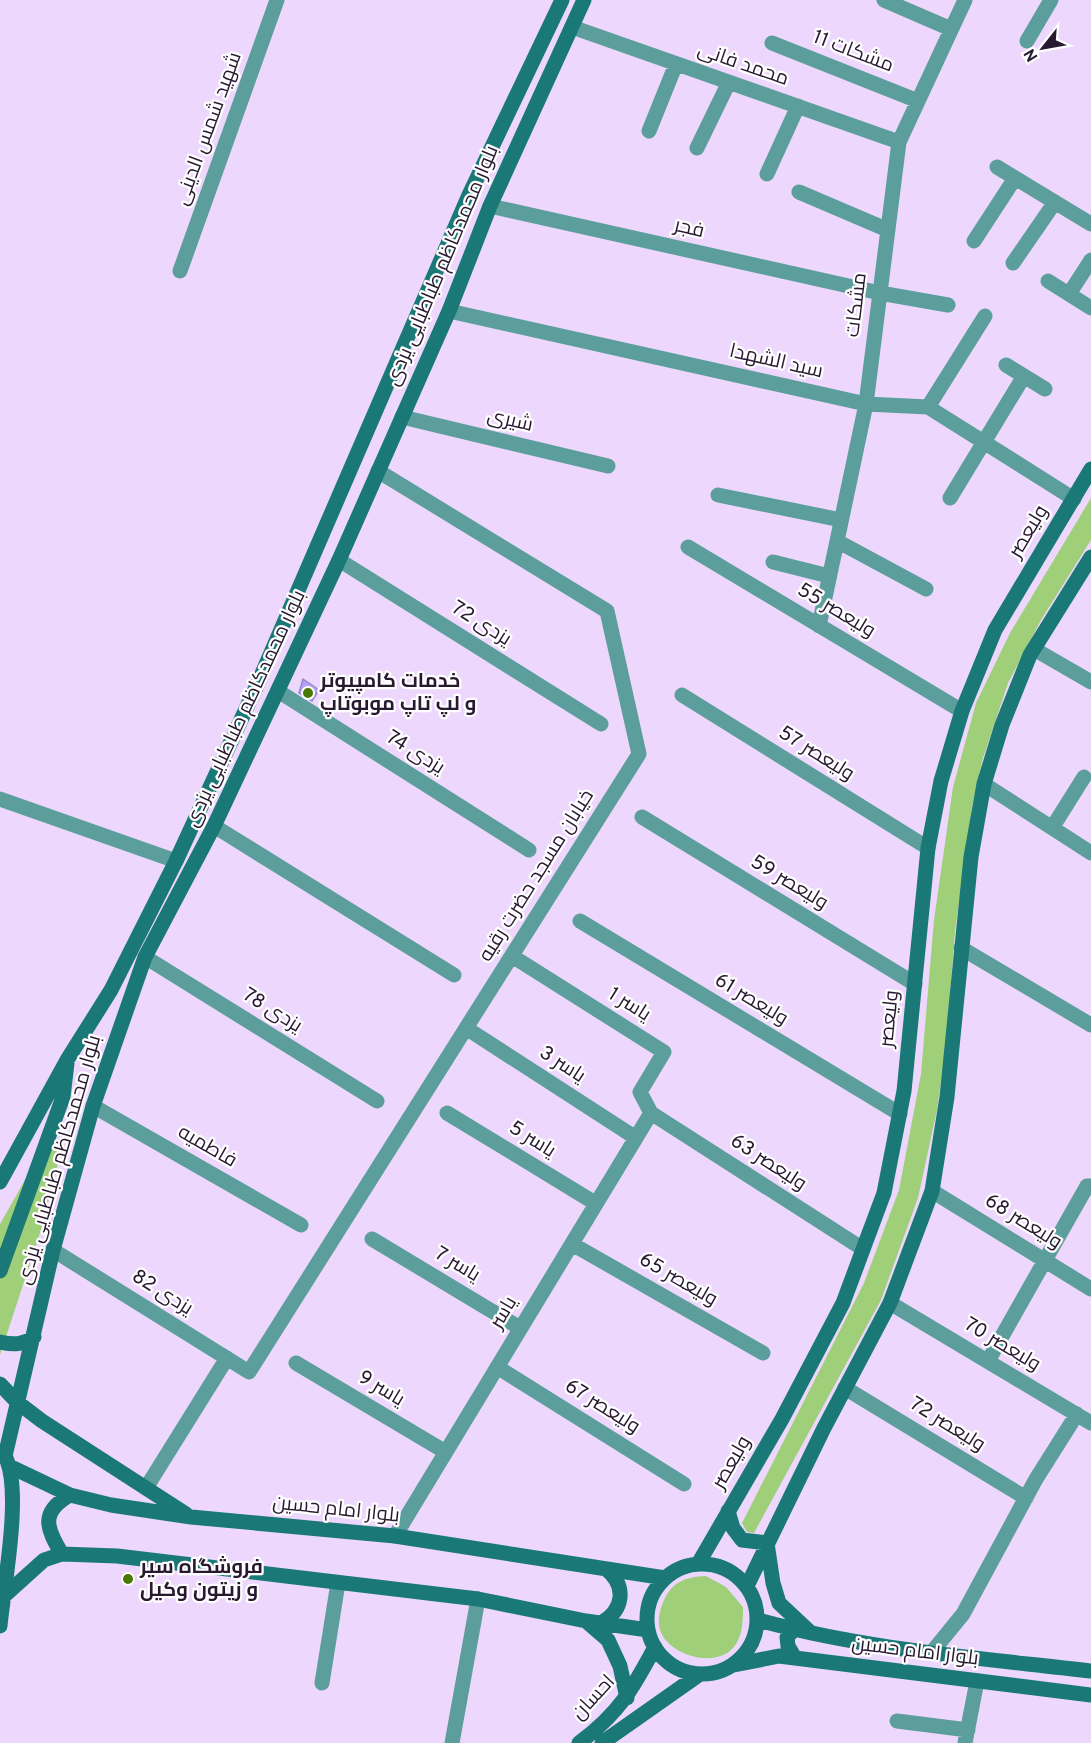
<svg xmlns="http://www.w3.org/2000/svg" width="1091" height="1743" font-family="Overpass,Cairo,sans-serif">
	<style>
		.green { fill: #a0cf79 }
		.building { fill: #b2a1f7; stroke: #968bca; stroke-width: 1.5 }
		.lines { fill: none; stroke-linecap: round; stroke-linejoin: round }
		.street { stroke: #5b9e9b; stroke-width: 15 }
		.secondary { stroke: #1a7976; stroke-width: 15 }
		.poi-dot { fill: #487902; stroke: #fff; stroke-width: 2 }
		.labels { text-anchor: middle; dominant-baseline: central; stroke-width: 4.5; stroke-linejoin: round; paint-order: stroke }
		.street-label { font-size: 20px; fill: #281930; stroke: #fff }
		.poi-label { font-size: 20px; font-weight: bold; fill: #281930; stroke: #fff; text-anchor: start }
	</style>
	<rect width="100%" height="100%" fill="#eed7fd"/>
	<path class="green" d="M 1091,498 L 1091,540 L 1041,620 L 1008,683 L 983,758 L 972,807 L 955,932 L 946,1044 L 937,1110 L 918,1198 L 881,1300 L 754,1533 L 747,1532 L 742,1523 L 864,1283 L 899,1190 L 921,1074 L 934,920 L 953,787 L 976,703 L 1010,633 Z
		M 46,1143 L 61,1152 L 41,1230 L 0,1355 L 0,1224 Z
		M 706,1576 L 726,1587 L 743,1607 C 743,1621 743,1639 731,1650 C 711,1668 668,1654 660,1630 C 657,1619 660,1608 665,1598 C 674,1580 688,1577 706,1576 Z"/>
	<path class="building" d="M 303,679 L 319,690 L 312,701 L 299,693 Z"/>
	<g class="lines">
		<path class="street" d="M 884,0 L 951,29
			M 572,27 L 899,142
			M 1027,41 L 1051,0
			M 772,43 L 918,101
			M 649,131 L 676,64
			M 697,148 L 729,82
			M 997,167 L 1091,224
			M 767,174 L 798,106
			M 799,192 L 888,230
			M 490,206 L 880,293 L 948,305
			M 974,241 L 1015,178
			M 1013,263 L 1055,202
			M 180,271 L 277,0
			M 1048,281 L 1091,308
			M 1069,294 L 1091,260
			M 449,311 L 866,404 L 928,407 L 1074,499
			M 1006,365 L 1045,389
			M 928,407 L 985,316
			M 402,417 L 608,466
			M 718,495 L 841,520
			M 950,498 L 1024,376
			M 837,541 L 926,589
			M 688,547 L 962,711
			M 339,560 L 601,724
			M 773,562 L 829,576
			M 819,626 L 866,404 L 899,142 L 965,0
			M 1034,649 L 1091,682
			M 278,691 L 529,850
			M 682,695 L 928,848
			M 984,784 L 1091,853
			M 0,799 L 176,861
			M 642,817 L 915,984
			M 214,826 L 454,975
			M 1052,828 L 1084,777
			M 580,921 L 900,1114
			M 961,948 L 1091,1025
			M 512,956 L 664,1052 L 640,1092 L 651,1113 L 863,1249
			M 145,957 L 377,1101
			M 466,1028 L 636,1138
			M 93,1106 L 301,1225
			M 447,1113 L 595,1203
			M 932,1191 L 1091,1289
			M 372,1239 L 520,1328
			M 572,1244 L 763,1353
			M 53,1250 L 249,1372 L 639,754 L 607,611 L 378,471
			M 890,1303 L 1091,1423
			M 988,1361 L 1087,1186 L 1091,1186
			M 296,1363 L 444,1451
			M 497,1367 L 684,1484
			M 845,1388 L 1026,1498
			M 146,1488 L 227,1358
			M 395,1536 L 651,1113
			M 932,1652 L 963,1614 L 1036,1479 L 1077,1414
			M 322,1683 L 338,1583
			M 897,1721 L 968,1730
			M 452,1743 L 478,1599
			M 965,1743 L 977,1681"/>
		<path class="secondary" d="M 0,1182 L 67,1060 L 111,990 L 176,861 L 258,683 L 469,195 L 562,0
			M 0,1271 L 63,1097 L 67,1063
			M 0,1342 C 14,1345 22,1345 34,1337
			M 0,1384 L 17,1402 L 42,1421 L 186,1514
			M 5,1456 L 53,1250 L 93,1106 L 145,957 L 214,826 L 339,560 L 449,311 L 490,206 L 584,0
			M 9,1466 L 70,1495 L 111,1505 L 191,1517 L 395,1536 L 665,1578
			M 728,1511 L 733,1528 L 742,1540 L 767,1543 L 773,1583 L 779,1603 L 811,1633
			M 62,1554 C 46,1528 40,1512 70,1495
			M 698,1564 L 782,1419 L 843,1303 L 884,1193 L 904,1091 L 928,848 L 941,781 L 962,711 L 995,630 L 1091,469
			M647 1619a55 55 0 1 1 110 0a55 55 0 1 1-110 0Z
			M 747,1586 L 824,1428 L 890,1303 L 932,1191 L 947,1097 L 971,857 L 984,784 L 1002,725 L 1030,655 L 1091,557
			M 3,1597 L 44,1560 L 62,1554 L 117,1556 L 478,1599 L 586,1621 L 648,1630
			M 758,1620 C 866,1650 980,1658 1091,1671
			M 586,1621 L 608,1640 L 620,1666 L 627,1698
			M 601,1623 C 624,1610 627,1586 606,1569
			M 0,1626 C 4,1585 22,1493 6,1458
			M 794,1630 L 787,1637 L 788,1646 L 795,1658
			M 734,1665 L 779,1656 L 1091,1695
			M 579,1743 C 619,1713 632,1690 655,1647
			M 602,1743 L 700,1674"/>
	</g>
	<g class="poi-dot">
		<circle cx="308" cy="693" r="6"/>
		<circle cx="128" cy="1579" r="6"/>
	</g>
	<g class="labels">
		<g class="street-label">
			<text transform="translate(853 52) rotate(21)">11 مشکات</text>
			<text transform="translate(743 65) rotate(19)">محمد فانی</text>
			<text transform="translate(209 129) rotate(-70)">شهید شمس الدینی</text>
			<text transform="translate(689 229) rotate(13)">فجر</text>
			<text transform="translate(443 266) rotate(-67)">بلوار محمدکاظم طباطبایی یزدی</text>
			<text transform="translate(857 305) rotate(-83)">مشکات</text>
			<text transform="translate(776 362) rotate(13)">سید الشهدا</text>
			<text transform="translate(510 421) rotate(13)">شیری</text>
			<text transform="translate(1029 532) rotate(-59)">ولیعصر</text>
			<text transform="translate(836 611) rotate(31)">ولیعصر 55</text>
			<text transform="translate(481 624) rotate(32)">یزدی 72</text>
			<text transform="translate(246 709) rotate(-65)">بلوار محمدکاظم طباطبایی یزدی</text>
			<text transform="translate(415 753) rotate(32)">یزدی 74</text>
			<text transform="translate(816 754) rotate(32)">ولیعصر 57</text>
			<text transform="translate(537 876) rotate(-58)">خیابان مسجد حضرت رقیه</text>
			<text transform="translate(789 883) rotate(31)">ولیعصر 59</text>
			<text transform="translate(751 1000) rotate(31)">ولیعصر 61</text>
			<text transform="translate(629 1005) rotate(32)">یاسر 1</text>
			<text transform="translate(272 1011) rotate(32)">یزدی 78</text>
			<text transform="translate(890 1019) rotate(-84)">ولیعصر</text>
			<text transform="translate(562 1065) rotate(33)">یاسر 3</text>
			<text transform="translate(532 1140) rotate(32)">یاسر 5</text>
			<text transform="translate(207 1147) rotate(30)">فاطمیه</text>
			<text transform="translate(60 1160) rotate(-74)">بلوار محمدکاظم طباطبایی یزدی</text>
			<text transform="translate(768 1163) rotate(33)">ولیعصر 63</text>
			<text transform="translate(1023 1222) rotate(32)">ولیعصر 68</text>
			<text transform="translate(457 1265) rotate(31)">یاسر 7</text>
			<text transform="translate(678 1280) rotate(30)">ولیعصر 65</text>
			<text transform="translate(162 1293) rotate(32)">یزدی 82</text>
			<text transform="translate(504 1313) rotate(-59)">یاسر</text>
			<text transform="translate(1002 1345) rotate(31)">ولیعصر 70</text>
			<text transform="translate(381 1389) rotate(31)">یاسر 9</text>
			<text transform="translate(602 1407) rotate(32)">ولیعصر 67</text>
			<text transform="translate(947 1425) rotate(32)">ولیعصر 72</text>
			<text transform="translate(732 1463) rotate(-60)">ولیعصر</text>
			<text transform="translate(336 1510) rotate(6)">بلوار امام حسین</text>
			<text transform="translate(915 1652) rotate(7)">بلوار امام حسین</text>
			<text transform="translate(594 1698) rotate(-47)">احسان</text>
		</g>
		<g class="poi-label">
			<text x="320" y="682">خدمات کامپیوتر<tspan x="320" dy="23">و لپ تاپ موبوتاپ</tspan></text>
			<text x="140" y="1568">فروشگاه سیر<tspan x="140" dy="23">و زیتون وکیل</tspan></text>
		</g>
	</g>
	<g transform="translate(1043 48) rotate(239)" stroke="#ffffff" stroke-width="4.5" paint-order="stroke">
	<path d="M0-4.5L10 22L0 15L-10 22Z" fill="#281930"/>
	<text y="-9" font-size="16" font-weight="bold" text-anchor="middle" fill="#281930">N</text>
	</g>
</svg>
